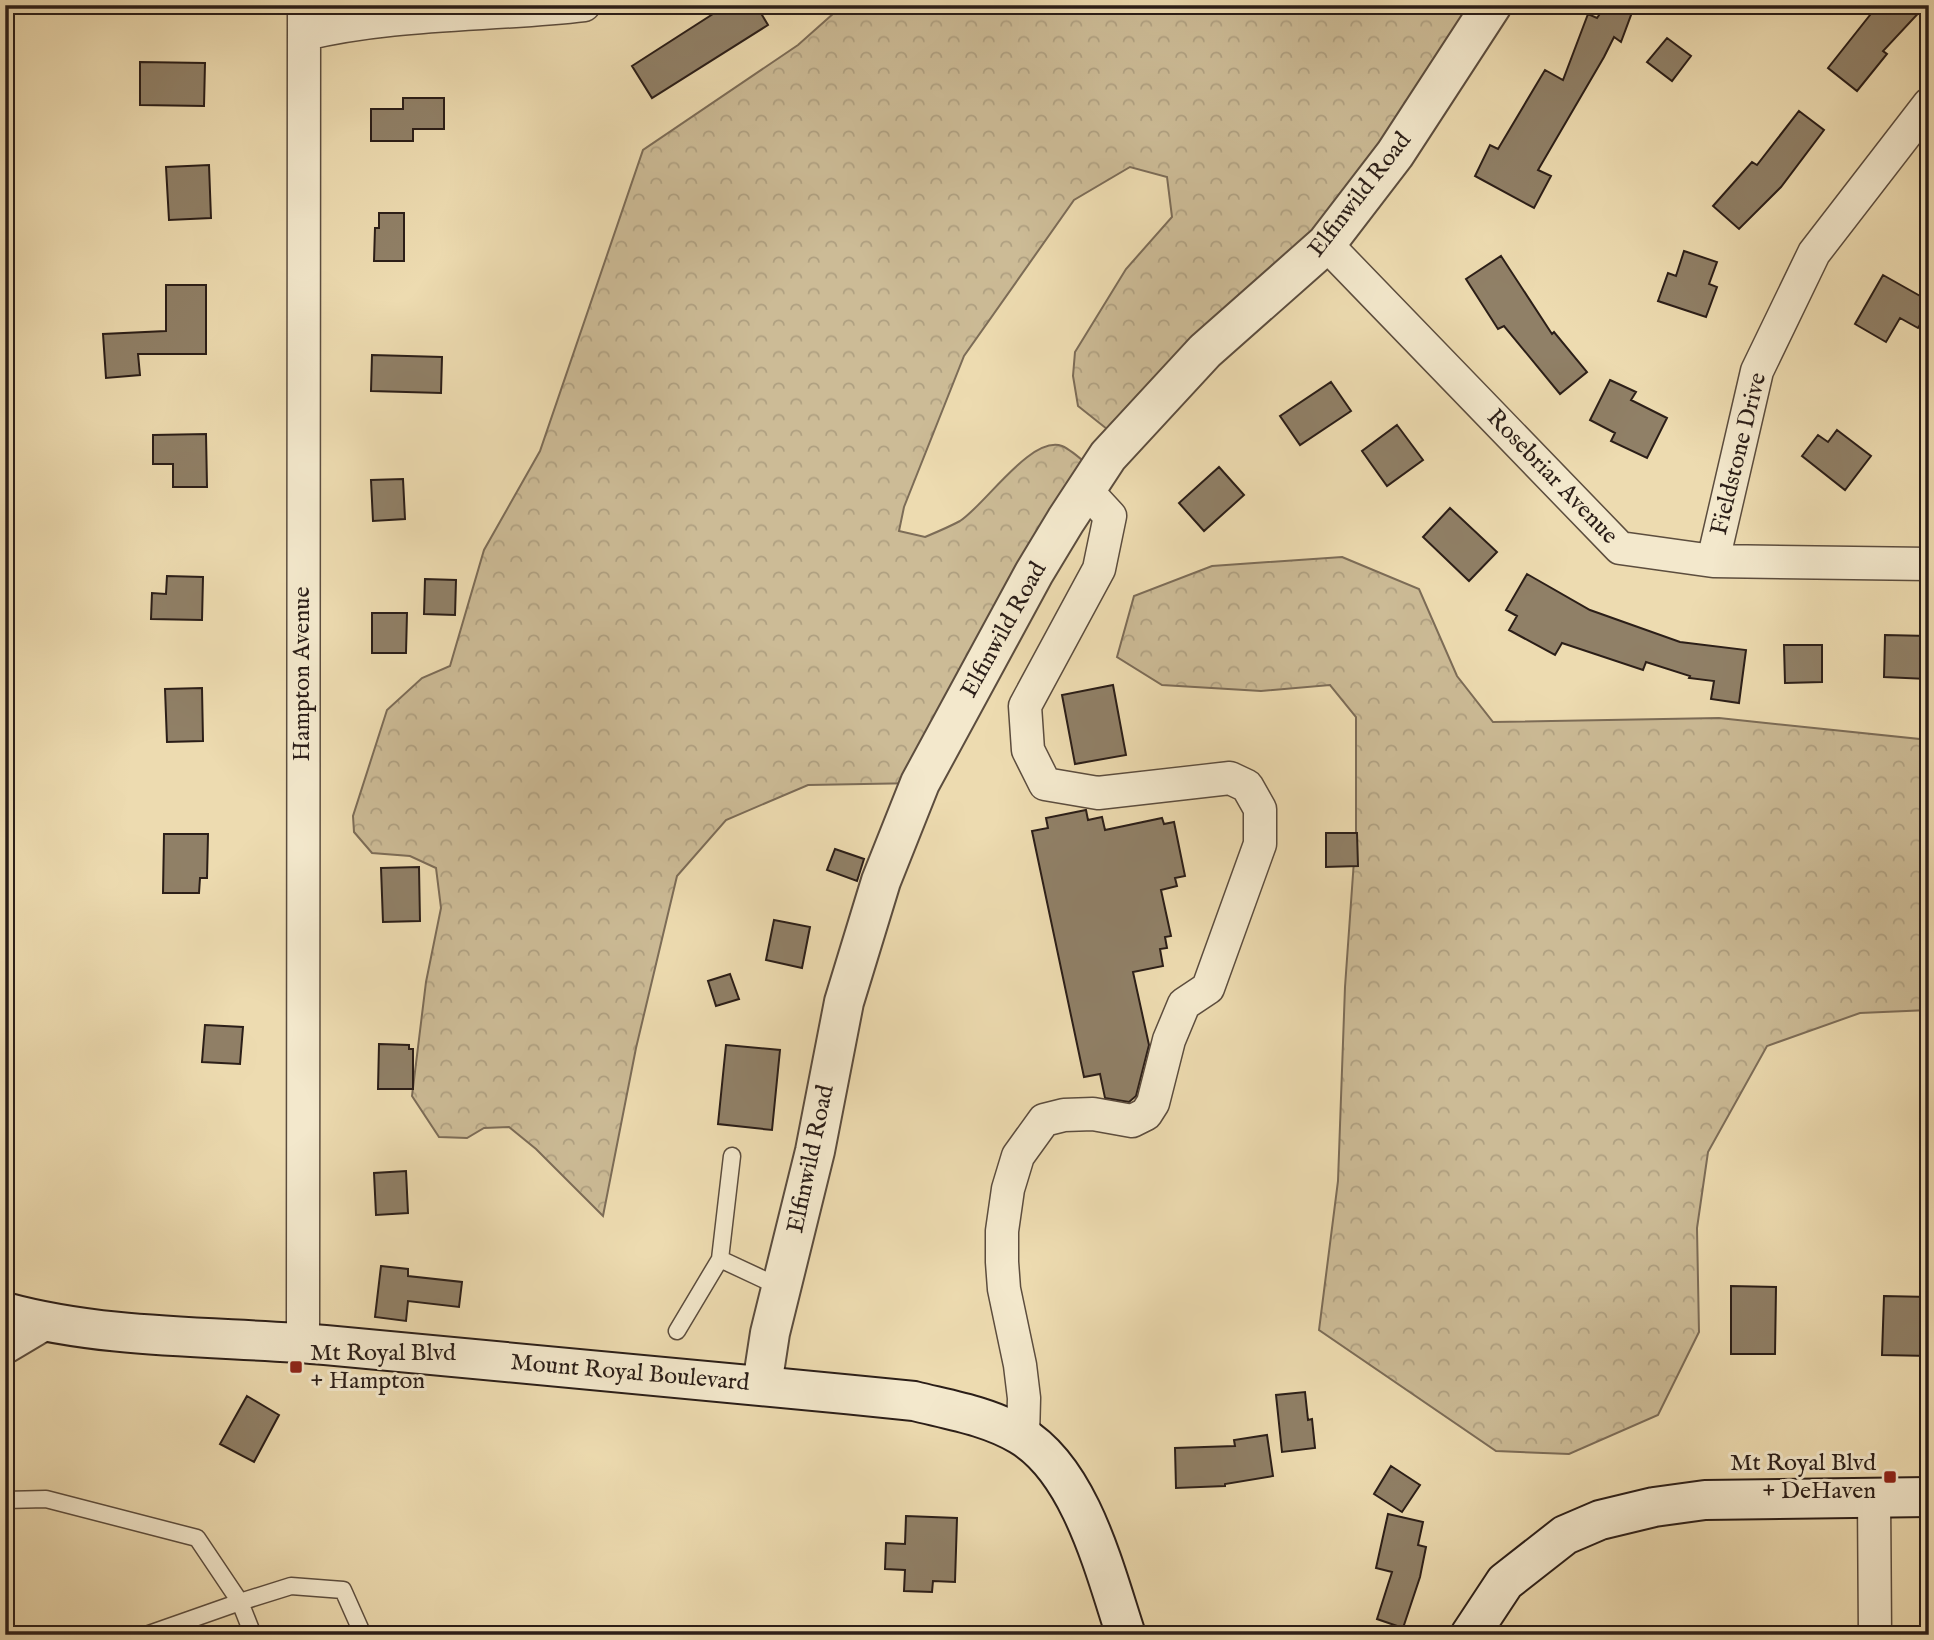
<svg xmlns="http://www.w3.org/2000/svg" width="1934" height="1640" font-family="'IM FELL English',serif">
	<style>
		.forest { fill: url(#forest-crowns); stroke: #7c6c57; stroke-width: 2 }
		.building { fill: #908067; stroke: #2b1e18; stroke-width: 2 }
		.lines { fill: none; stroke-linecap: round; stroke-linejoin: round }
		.service-casing { stroke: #5c4d3e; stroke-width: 19 }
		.minor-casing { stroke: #5c4d3e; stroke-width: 35 }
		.tertiary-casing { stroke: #5c4d3e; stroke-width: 42 }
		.secondary-casing { stroke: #2b1e18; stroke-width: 42 }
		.service { stroke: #f3e8cc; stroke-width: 16 }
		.minor { stroke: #f3e8cc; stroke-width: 32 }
		.tertiary { stroke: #f3e8cc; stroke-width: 38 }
		.secondary { stroke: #f3e8cc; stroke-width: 38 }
		.poi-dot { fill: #8f2418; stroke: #f3e8cc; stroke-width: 2.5 }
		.labels { text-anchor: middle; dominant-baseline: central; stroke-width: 6; stroke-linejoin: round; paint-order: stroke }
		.street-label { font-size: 24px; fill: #2b1e18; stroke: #f3e8cc }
		.poi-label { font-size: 24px; fill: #2b1e18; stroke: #f3e8cc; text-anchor: start }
	</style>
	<defs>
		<pattern id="forest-crowns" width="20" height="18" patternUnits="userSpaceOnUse" patternTransform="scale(1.75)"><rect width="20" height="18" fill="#ccbb96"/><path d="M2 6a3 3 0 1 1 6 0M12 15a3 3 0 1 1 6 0" fill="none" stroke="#afa081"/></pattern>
	</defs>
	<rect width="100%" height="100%" fill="#eddbb0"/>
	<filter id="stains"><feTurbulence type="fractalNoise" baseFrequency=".00286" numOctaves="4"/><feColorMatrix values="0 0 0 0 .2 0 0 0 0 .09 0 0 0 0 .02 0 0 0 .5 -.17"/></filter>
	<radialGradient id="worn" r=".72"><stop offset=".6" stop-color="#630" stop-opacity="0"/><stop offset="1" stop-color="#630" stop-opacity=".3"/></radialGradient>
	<path class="forest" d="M 843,5 L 1492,5 L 1395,154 L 1122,441 L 1078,406 L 1073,376 L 1075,352 L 1126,269 L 1172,217 L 1167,177 L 1130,167 L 1074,200 L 964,356 L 904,507 L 899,531 L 925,537 C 937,532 949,527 960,521 C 985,505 1031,435 1062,446 C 1074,451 1087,465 1097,473 L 920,783 L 808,785 L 726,820 L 677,876 L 636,1048 L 603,1216 L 536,1149 L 509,1127 L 484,1128 L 467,1138 L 439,1137 L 412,1096 L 426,982 L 441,908 L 436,868 L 410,856 L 372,853 L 354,832 L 353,816 L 387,710 L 422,678 L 450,666 L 484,550 L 540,451 L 643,150 L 798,45 Z
		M 1342,557 L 1419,589 L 1457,676 L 1493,722 L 1719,718 L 1929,740 L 1929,1010 L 1860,1013 L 1767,1046 L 1708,1152 L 1697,1228 L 1699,1332 L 1658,1415 L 1569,1454 L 1496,1451 L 1319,1330 L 1338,1181 L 1345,987 L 1356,832 L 1356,717 L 1330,685 L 1261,691 L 1162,685 L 1117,657 L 1134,596 L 1212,566 Z"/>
	<path class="building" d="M 727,5 L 756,5 L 768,25 L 652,98 L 632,66 Z
		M 1606,5 L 1617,5 L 1631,15 L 1621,42 L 1614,37 L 1604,57 L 1538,170 L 1551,176 L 1534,208 L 1475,176 L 1490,145 L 1498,149 L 1545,70 L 1563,80 L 1588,14 L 1597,18 Z
		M 1878,5 L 1926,5 L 1883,51 L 1887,54 L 1857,91 L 1828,68 Z
		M 1667,38 L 1691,56 L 1672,81 L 1647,62 Z
		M 140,62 L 205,63 L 204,106 L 140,105 Z
		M 403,98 L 444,98 L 444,129 L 413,129 L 413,141 L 371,141 L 371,109 L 403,109 Z
		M 1799,111 L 1824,130 L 1781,187 L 1739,229 L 1713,206 L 1752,162 L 1757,165 Z
		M 209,165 L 211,218 L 169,220 L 166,167 Z
		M 379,213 L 404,213 L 404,261 L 374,261 L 375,228 L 379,228 Z
		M 1684,251 L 1717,262 L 1709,284 L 1717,287 L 1706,317 L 1658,301 L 1668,273 L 1676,276 Z
		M 1501,256 L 1552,334 L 1554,332 L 1587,372 L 1560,394 L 1504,326 L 1498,329 L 1466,279 Z
		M 1883,275 L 1929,301 L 1929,310 L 1918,328 L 1900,318 L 1886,342 L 1855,324 Z
		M 166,285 L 206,285 L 206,354 L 138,354 L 140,375 L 106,378 L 103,334 L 166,331 Z
		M 372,355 L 442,357 L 441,393 L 371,391 Z
		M 1610,380 L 1636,392 L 1631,400 L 1667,418 L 1647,458 L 1611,441 L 1615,433 L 1590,420 Z
		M 1331,382 L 1351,411 L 1300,445 L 1280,416 Z
		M 1397,425 L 1423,460 L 1387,486 L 1362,451 Z
		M 1837,430 L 1871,456 L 1845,490 L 1802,456 L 1818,435 L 1828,442 Z
		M 206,434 L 207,487 L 173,487 L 173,464 L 153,464 L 153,435 Z
		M 1219,467 L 1244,495 L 1204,531 L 1179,503 Z
		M 403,479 L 405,519 L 373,521 L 371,480 Z
		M 1450,508 L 1497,552 L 1469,581 L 1423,537 Z
		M 1527,574 L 1590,610 L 1680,642 L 1746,650 L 1739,703 L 1711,699 L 1714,681 L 1689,678 L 1690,676 L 1646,662 L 1643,670 L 1562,643 L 1555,655 L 1509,630 L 1517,616 L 1506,610 Z
		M 167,576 L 203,577 L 202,620 L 151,619 L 152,593 L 166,594 Z
		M 425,579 L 456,580 L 455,615 L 424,614 Z
		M 372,613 L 407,613 L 406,653 L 372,653 Z
		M 1885,635 L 1928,636 L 1927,679 L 1884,677 Z
		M 1784,645 L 1822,645 L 1822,682 L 1785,683 Z
		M 1113,685 L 1126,755 L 1075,764 L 1062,695 Z
		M 202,688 L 203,741 L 167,742 L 165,689 Z
		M 1086,810 L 1088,820 L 1102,817 L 1105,830 L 1162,818 L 1164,824 L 1174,822 L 1185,876 L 1175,878 L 1177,886 L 1161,890 L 1171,936 L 1165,937 L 1167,948 L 1160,949 L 1163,966 L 1133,972 L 1149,1045 L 1136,1096 L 1129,1102 L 1105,1098 L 1100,1074 L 1084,1077 L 1032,831 L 1048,828 L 1046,818 Z
		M 1326,833 L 1357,833 L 1358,866 L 1326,867 Z
		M 164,834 L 208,834 L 207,878 L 200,878 L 199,893 L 163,893 Z
		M 835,849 L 864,859 L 857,881 L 827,870 Z
		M 419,867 L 420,921 L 383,922 L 381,868 Z
		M 774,920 L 810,927 L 802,968 L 766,960 Z
		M 730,974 L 739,999 L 716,1006 L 708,981 Z
		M 205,1025 L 243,1027 L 240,1064 L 202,1062 Z
		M 379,1044 L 409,1045 L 409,1049 L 413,1049 L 413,1089 L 378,1089 Z
		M 726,1045 L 780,1050 L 772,1130 L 718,1124 Z
		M 406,1171 L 408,1213 L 376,1215 L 374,1173 Z
		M 381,1266 L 408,1269 L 408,1276 L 462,1282 L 459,1307 L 408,1301 L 406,1321 L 375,1317 Z
		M 1731,1286 L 1776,1287 L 1775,1354 L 1731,1354 Z
		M 1884,1296 L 1929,1297 L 1929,1356 L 1882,1355 Z
		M 1305,1392 L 1308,1420 L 1312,1419 L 1315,1448 L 1282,1452 L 1276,1395 Z
		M 247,1396 L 279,1415 L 254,1462 L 220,1444 Z
		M 1267,1435 L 1273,1476 L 1225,1484 L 1225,1486 L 1176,1488 L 1175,1448 L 1235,1446 L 1234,1440 Z
		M 1391,1466 L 1420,1485 L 1402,1512 L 1374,1494 Z
		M 1388,1514 L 1423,1522 L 1418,1545 L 1426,1547 L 1420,1577 L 1403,1628 L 1377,1619 L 1392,1572 L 1376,1568 Z
		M 906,1516 L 957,1518 L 955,1582 L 933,1581 L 932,1592 L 904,1591 L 905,1570 L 885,1569 L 886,1543 L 905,1544 Z"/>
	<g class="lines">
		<g class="service-casing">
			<path id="service" d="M 720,1259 L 732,1156
				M 677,1331 L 720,1259 L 782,1288
				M 5,1500 L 46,1499 L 197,1538 L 240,1602 L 146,1635
				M 253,1635 L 240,1602 L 291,1586 L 343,1590 L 363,1635"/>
		</g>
		<g class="minor-casing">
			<path id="minor" d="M 305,34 C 397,12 491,16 584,5
				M 1326,244 L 1620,548 L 1713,561 L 1929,564
				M 1713,561 L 1757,371 L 1814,253 L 1929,104
				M 303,1343 L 304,5
				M 1023,1436 L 1024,1398 L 1020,1365 L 1004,1289 L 1002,1262 L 1002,1231 L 1008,1189 L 1018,1156 L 1044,1120 L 1064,1115 L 1093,1114 L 1132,1121 L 1146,1114 L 1153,1103 L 1169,1040 L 1184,1004 L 1208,988 L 1260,844 L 1260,809 L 1247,786 L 1230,778 L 1098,793 L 1045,784 L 1028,750 L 1025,706 L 1099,569 L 1110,516 L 1086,490
				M 1874,1497 L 1875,1635"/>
		</g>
		<g class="tertiary-casing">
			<path id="tertiary" d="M 5,1344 L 42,1322
				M 762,1385 L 770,1333 L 815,1151 L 844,1002 L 881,881 L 920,783 L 1034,573 L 1066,520 L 1108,456 L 1205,351 L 1326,244 L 1395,154 L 1492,5"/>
		</g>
		<g class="secondary-casing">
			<path id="secondary" d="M 5,1312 C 107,1340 220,1336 325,1345 C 522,1362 718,1381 914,1401 C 950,1410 988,1416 1020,1435 C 1081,1471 1105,1572 1126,1635
				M 1470,1635 L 1505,1582 L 1565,1535 L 1600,1520 L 1654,1507 L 1705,1500 L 1929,1497"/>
		</g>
		<use href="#service" class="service"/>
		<use href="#minor" class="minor"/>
		<use href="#tertiary" class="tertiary"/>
		<use href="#secondary" class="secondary"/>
	</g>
	<g class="poi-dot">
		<rect x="289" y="1360" width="14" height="14" rx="3.5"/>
		<rect x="1883" y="1470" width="14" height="14" rx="3.5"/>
	</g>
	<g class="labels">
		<g class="street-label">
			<text transform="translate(1360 195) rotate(-52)">Elfinwild Road</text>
			<text transform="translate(1739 454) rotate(-76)">Fieldstone Drive</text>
			<text transform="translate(1552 477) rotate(46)">Rosebriar Avenue</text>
			<text transform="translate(1004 630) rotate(-61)">Elfinwild Road</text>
			<text transform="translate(302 674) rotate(-90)">Hampton Avenue</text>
			<text transform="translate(811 1159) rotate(-78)">Elfinwild Road</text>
			<text transform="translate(630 1373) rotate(5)">Mount Royal Boulevard</text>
		</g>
		<g class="poi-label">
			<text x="310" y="1353">Mt Royal Blvd<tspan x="310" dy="28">+ Hampton</tspan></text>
			<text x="1876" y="1463" text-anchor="end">Mt Royal Blvd<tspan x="1876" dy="28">+ DeHaven</tspan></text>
		</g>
	</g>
	<rect width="1934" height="1640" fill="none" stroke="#eddbb0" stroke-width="28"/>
	<rect x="7" y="7" width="1920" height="1626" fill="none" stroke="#2b1e18" stroke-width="3.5"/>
	<rect x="14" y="14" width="1906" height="1612" fill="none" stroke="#2b1e18" stroke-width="2"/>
	<rect width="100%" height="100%" filter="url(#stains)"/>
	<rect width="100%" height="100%" fill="url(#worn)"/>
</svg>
